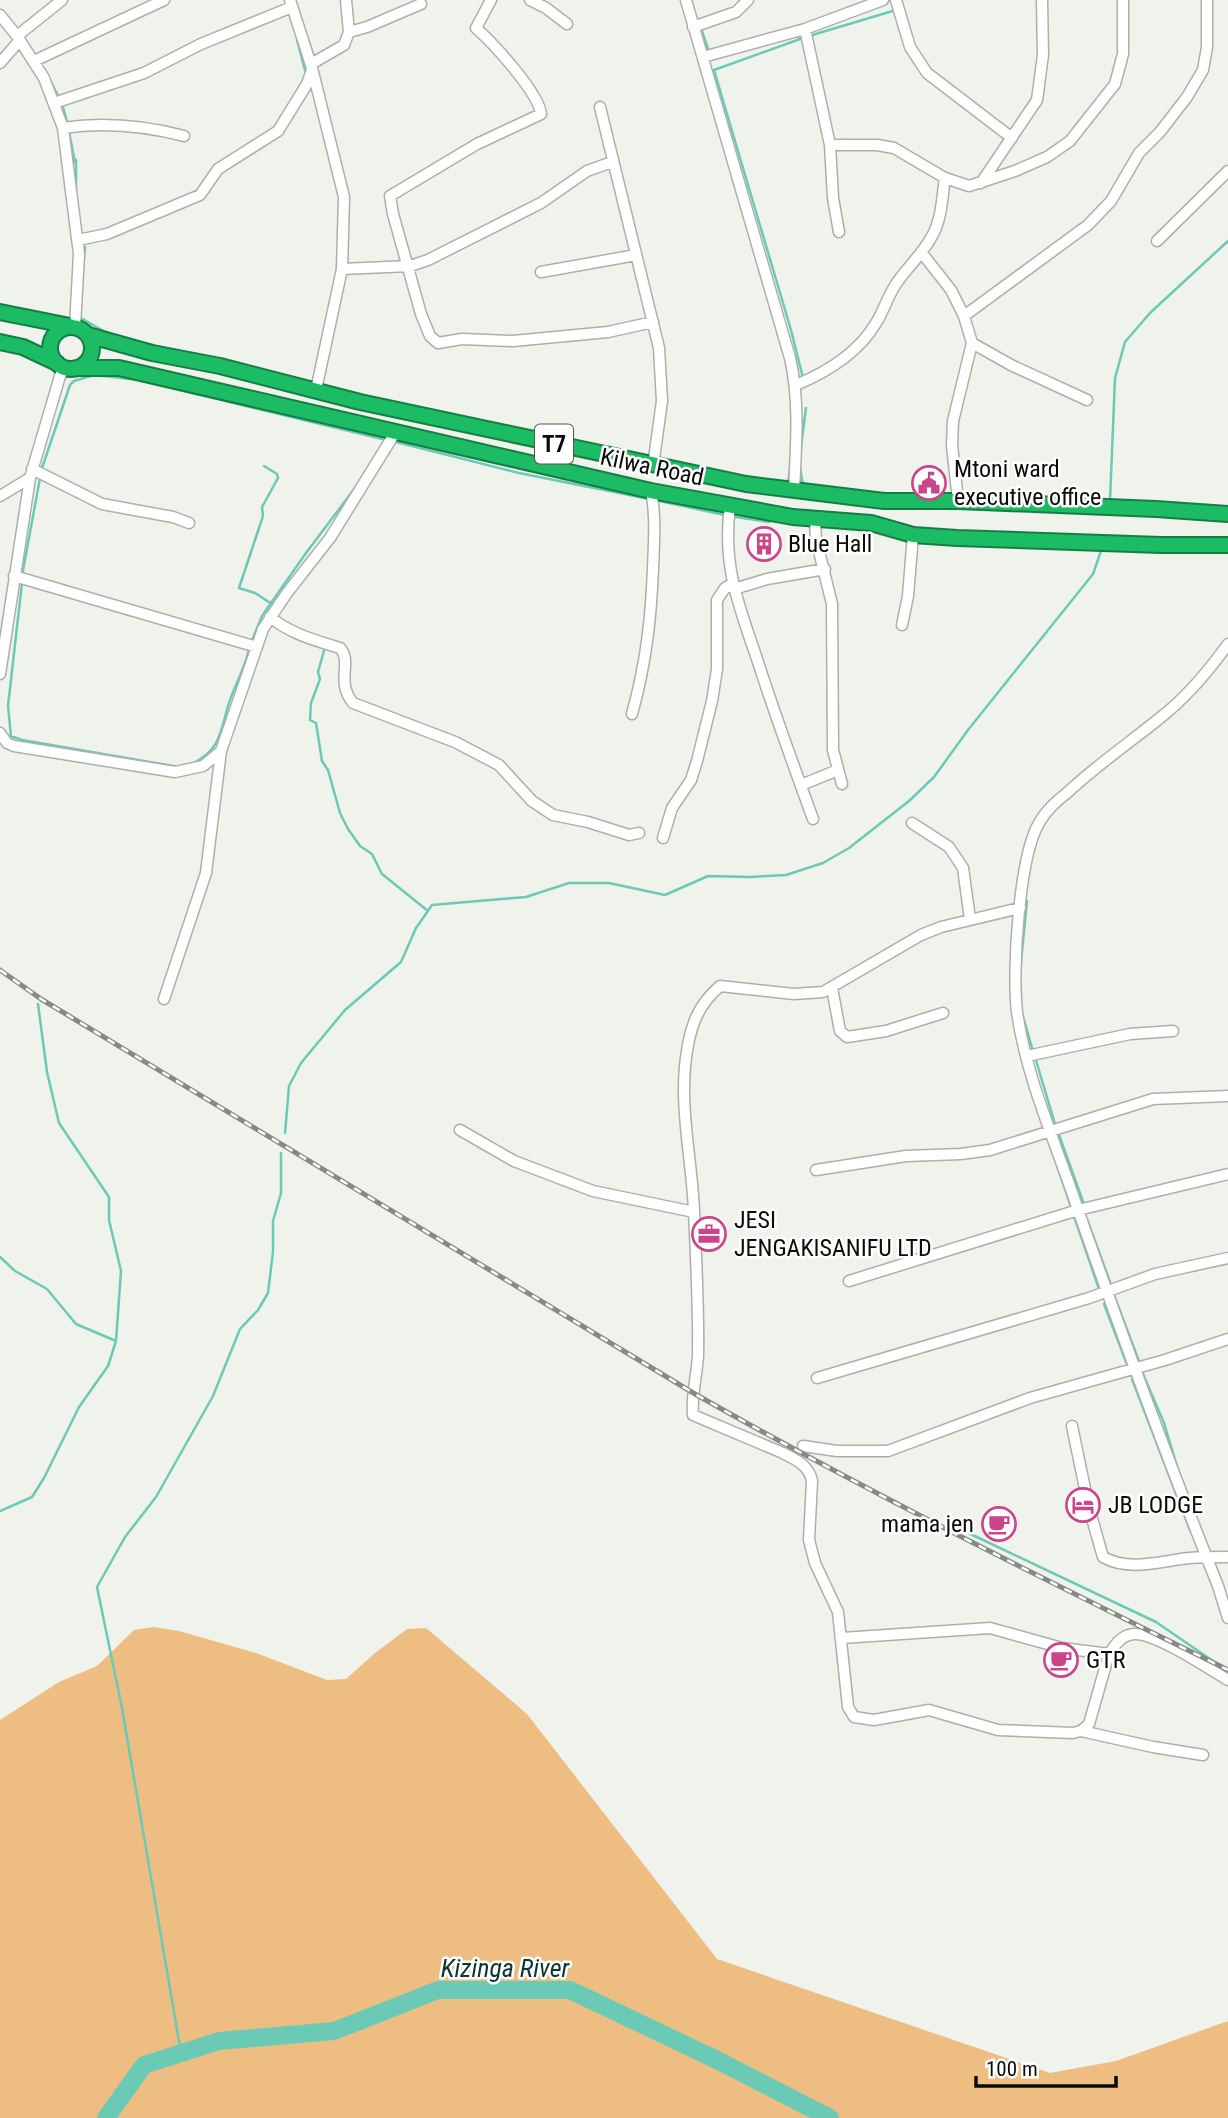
<svg xmlns="http://www.w3.org/2000/svg" width="1228" height="2118" font-family="'Roboto Condensed',sans-serif">
	<style>
		.green { fill: #edbd82 }
		.lines { fill: none; stroke-linecap: round; stroke-linejoin: round }
		.stream { stroke: #6bcab6; stroke-width: 2.5 }
		.river { stroke: #6bcab6; stroke-width: 18 }
		.minor-casing { stroke: #acb0a8; stroke-width: 13 }
		.highway-casing { stroke: #157e44; stroke-width: 18 }
		.minor { stroke: #fff; stroke-width: 10 }
		.highway { stroke: #1bbc63; stroke-width: 14 }
		.rail-casing { stroke: #878a84; stroke-width: 5 }
		.rail { stroke: #fff; stroke-width: 2.5; stroke-dasharray: 8; stroke-linecap: butt }
		.labels { text-anchor: middle; dominant-baseline: central; stroke-width: 5; stroke-linejoin: round; paint-order: stroke }
		.shield { fill: #fff; stroke: #545553; stroke-width: 2 }
		.shield-label { font-size: 23px; font-weight: bold; fill: #0b0c09 }
		.street-label { font-size: 24px; fill: #0b0c09; stroke: #fff }
		.poi-label { font-size: 24px; fill: #0b0c09; stroke: #fff; text-anchor: start }
		.water-label { font-size: 26px; font-style: italic; fill: #0a3830; stroke: #fff }
	</style>
	<rect width="100%" height="100%" fill="#eff3eb"/>
	<path class="green" d="M 153,1627 L 179,1631 L 256,1653 L 327,1680 L 346,1679 L 375,1653 L 407,1629 L 426,1628 L 527,1714 L 717,1959 L 1050,2073 L 1116,2061 L 1228,2021 L 1228,2118 L 0,2118 L 0,1720 L 59,1682 L 97,1666 L 134,1630 Z"/>
	<g class="lines">
		<path class="stream" d="M 702,31 L 709,52
			M 23,36 L 30,48
			M 809,36 L 896,10
			M 803,38 L 714,70 L 791,330 L 803,378
			M 297,40 L 306,74
			M 309,43 L 315,60
			M 50,81 L 59,97
			M 62,103 L 67,122
			M 69,132 L 75,162
			M 76,192 L 76,160
			M 83,269 L 85,247
			M 80,314 L 81,318 L 107,333
			M 147,344 L 196,354
			M 348,392 L 393,402
			M 392,441 L 519,473 L 649,499
			M 801,446 L 806,408
			M 799,463 L 803,484
			M 264,466 L 277,474 L 278,478 L 262,507 L 263,516 L 239,588 L 255,593 L 272,604
			M 41,471 L 70,385 L 74,381 L 94,375 L 139,380 L 386,440
			M 788,482 L 791,465
			M 655,500 L 729,516 L 769,522
			M 1110,500 L 1115,378 L 1125,342 L 1150,313 L 1228,241
			M 22,576 L 40,478
			M 22,583 L 8,706 L 11,736 L 22,740 L 179,767
			M 251,643 L 262,616 L 306,553 L 358,484
			M 325,647 L 318,672 L 320,679 L 311,703 L 310,720 L 316,723 L 322,761 L 328,770 L 340,813 L 348,829 L 360,846 L 372,854 L 382,874 L 428,911
			M 192,764 C 221,749 220,733 228,706 C 234,686 245,669 249,649
			M 1021,962 L 1027,901
			M 1011,986 L 1012,1010
			M 1021,1010 L 1033,1051
			M 1014,1020 L 1018,1041
			M 1035,1057 L 1055,1124
			M 285,1133 L 289,1086 L 301,1063 L 345,1010 L 401,962 L 416,928 L 432,905 L 526,897 L 569,883 L 609,883 L 665,895 L 708,876 L 750,877 L 786,875 L 823,863 L 849,848 L 909,801 L 934,777 L 968,730 L 1093,574 L 1102,548
			M 1059,1135 L 1085,1207
			M 1050,1144 L 1072,1210
			M 1075,1219 L 1099,1289
			M 1087,1219 L 1110,1282
			M 0,1257 L 15,1271 L 47,1289 L 76,1324 L 116,1341
			M 1114,1295 L 1140,1364
			M 1104,1304 L 1128,1367
			M 1143,1374 L 1164,1423 L 1179,1473
			M 1132,1379 L 1190,1530
			M 0,1511 L 32,1497 L 44,1478 L 79,1407 L 108,1366 L 116,1341 L 121,1271 L 109,1220 L 109,1197 L 59,1123 L 47,1072 L 38,1004
			M 962,1530 L 1156,1622 L 1226,1670
			M 181,2053 L 122,1708 L 97,1587 L 125,1537 L 156,1497 L 213,1396 L 240,1329 L 258,1310 L 268,1293 L 273,1252 L 273,1221 L 281,1193 L 281,1153"/>
		<path class="river" d="M 106,2118 L 144,2065 L 219,2041 L 334,2031 L 438,1990 L 570,1990 L 717,2060 L 830,2118"/>
		<g class="minor-casing">
			<path id="minor" d="M 290,0 L 312,68 L 344,197 L 342,269 L 316,390
				M 491,0 L 476,28 C 493,43 539,93 541,114 L 477,144 L 390,196 L 393,214 L 421,314 L 430,336 L 438,343 L 462,339 L 513,341 L 608,332 L 653,322
				M 530,0 L 546,8 L 567,24
				M 686,0 L 790,358 C 800,402 796,446 794,491
				M 896,0 L 910,47 L 927,73 L 1012,138
				M 0,15 L 17,36 L 44,78 L 63,128 L 79,254 L 75,327
				M 693,27 L 736,12 L 748,0
				M 805,29 L 830,145 L 833,198 L 839,232
				M 349,32 L 367,27 L 421,4
				M 17,36 L 62,0
				M 703,57 L 805,29 L 883,0
				M 34,61 L 164,0
				M 0,63 L 20,40
				M 311,64 L 344,45 L 349,32 L 346,0
				M 54,103 L 144,73 L 201,44 L 292,7
				M 600,107 L 659,348 L 662,401 L 653,466
				M 63,128 C 103,122 145,126 184,136
				M 830,145 L 877,145 L 894,148 L 945,178 L 969,186 L 1015,171 L 1047,157 L 1070,141 L 1115,84 L 1123,54 L 1123,0
				M 981,183 L 1037,100 L 1043,55 L 1042,0
				M 78,240 L 107,234 L 200,195 L 218,169 L 278,131 L 307,84 L 312,70
				M 1157,241 L 1228,171
				M 921,252 L 951,290 L 964,316 L 972,343 L 953,421 L 952,445 L 958,501
				M 342,269 L 410,266 L 428,260 L 541,203 L 587,171 L 612,162
				M 541,272 L 636,255
				M 964,316 L 1088,225 L 1111,201 L 1139,153 L 1160,132 L 1187,97 L 1203,70 L 1207,47 L 1207,0
				M 972,343 L 1011,365 L 1087,400
				M 796,385 C 827,372 859,352 876,323 C 884,310 888,296 896,284 C 907,267 923,254 932,236 C 942,219 942,197 945,178
				M 32,469 L 102,504 L 173,517 L 189,523
				M 0,496 L 30,478
				M 730,506 C 722,567 739,605 758,662 C 775,715 794,767 813,819
				M 815,521 L 816,539 L 832,604 L 833,750 L 842,784
				M 14,576 L 257,647
				M 734,589 L 767,579 L 825,569
				M 270,617 C 291,634 314,640 340,648 C 353,662 335,681 353,703 L 455,742 L 499,765 L 532,801 L 553,815 L 588,822 L 629,835 L 639,833
				M 902,625 L 908,596 L 913,535
				M 1228,644 C 1208,672 1187,697 1160,718 C 1129,743 1097,765 1068,792 C 1057,801 1046,810 1039,823 C 1019,857 1012,971 1017,1012 C 1026,1076 1054,1139 1075,1201 C 1120,1330 1167,1458 1218,1586 L 1228,1618
				M 0,674 L 30,478 L 60,376 L 65,368
				M 632,714 C 646,663 651,620 653,568 C 654,543 656,515 651,491
				M 0,733 L 7,743 L 14,746 L 175,772 L 203,766 L 221,751
				M 801,785 L 838,770
				M 912,823 L 949,847 L 963,868 L 970,919
				M 663,838 L 672,808 L 691,780 L 697,761 L 712,701 L 717,669 L 717,600 L 725,588 L 732,584
				M 1020,908 L 941,927 L 921,935 L 823,992 L 794,994 L 720,986 C 699,1004 691,1024 687,1051 C 678,1104 692,1159 694,1211 C 696,1259 699,1308 698,1356 C 697,1375 691,1396 693,1415 L 783,1453 C 796,1460 809,1465 812,1481 L 809,1540 L 815,1563 L 838,1612 L 848,1707 L 854,1717 L 874,1720 L 929,1710 L 998,1730 L 1073,1733 L 1081,1731 L 1089,1724 L 1109,1654 C 1115,1645 1121,1635 1134,1634 C 1156,1633 1208,1668 1228,1680
				M 832,988 L 840,1031 L 847,1037 L 886,1031 L 943,1013
				M 164,999 L 206,873 L 221,751 L 263,629 L 287,593 L 330,538 L 395,433
				M 1027,1056 L 1130,1034 L 1173,1031
				M 460,1130 L 514,1161 L 593,1191 L 694,1212
				M 816,1170 L 906,1156 L 961,1154 L 990,1150 L 1153,1099 L 1228,1096
				M 849,1281 L 1078,1210 L 1228,1174
				M 817,1378 L 1089,1298 L 1155,1274 L 1228,1258
				M 1072,1426 L 1089,1508 L 1103,1557 C 1129,1572 1161,1561 1189,1558 C 1202,1557 1215,1557 1228,1557
				M 803,1446 L 837,1451 L 888,1451 L 1030,1398 L 1165,1360 L 1228,1339
				M 842,1638 L 990,1628 L 1062,1648 L 1109,1654
				M 1081,1731 L 1153,1747 L 1203,1755"/>
		</g>
		<g class="highway-casing">
			<path id="highway" d="M 0,312 L 70,326
				M50 348a21 21 0 1 1 42 0a21 21 0 1 1-42 0Z
				M 88,335 L 152,353 L 220,366 L 360,402 L 746,484 L 884,501 L 958,501 L 1156,509 L 1228,514
				M 0,342 L 23,347 L 57,363
				M 76,368 L 119,368 L 651,491 L 793,517 L 871,523 L 913,535 L 957,538 L 1161,545 L 1228,545"/>
		</g>
		<use href="#minor" class="minor"/>
		<use href="#highway" class="highway"/>
		<g class="rail-casing">
			<path id="rail" d="M 0,970 L 41,999 L 695,1394 C 869,1493 1048,1581 1228,1670"/>
		</g>
		<use href="#rail" class="rail"/>
	</g>
	<defs>
		<g id="civic-ring" transform="scale(1.75)"><circle r="9.5" fill="#fff" stroke="#ca4589" stroke-width="1.5"/><path d="M-.6-6.5H3V-4.5H.6V-3L4-1V1h2V6H-6V1h2V-1L-.6-3ZM-1.2 2.5V6h2.4V2.5Z" fill="#ca4589"/></g>
		<g id="building-ring" transform="scale(1.75)"><circle r="9.5" fill="#fff" stroke="#ca4589" stroke-width="1.5"/><path d="M-4-6H4V6H1V3H-1V6H-4ZM-2.5-4.3h1.7v1.8h-1.7ZM.8-4.3h1.7v1.8H.8ZM-2.5-1h1.7V.8h-1.7ZM.8-1h1.7V.8H.8Z" fill="#ca4589"/></g>
		<g id="office-ring" transform="scale(1.75)"><circle r="9.5" fill="#fff" stroke="#ca4589" stroke-width="1.5"/><path d="M-6-3h4V-5.5h4V-3h4V5H-6ZM-1-4.5V-3h2v-1.5ZM-6 0V1H6V0Z" fill="#ca4589"/></g>
		<g id="hotel-ring" transform="scale(1.75)"><circle r="9.5" fill="#fff" stroke="#ca4589" stroke-width="1.5"/><path d="M-6-4.5h1.5V1H6V5H4.5V3h-9V5H-6ZM-4 0a1.8 1.8 0 1 1 3.6 0ZM.5 0V-2.5h3Q6-2.5 6 0Z" fill="#ca4589"/></g>
		<g id="cafe-ring" transform="scale(1.75)"><circle r="9.5" fill="#fff" stroke="#ca4589" stroke-width="1.5"/><path d="M-5.5-4.5H6V0H3Q3 3.5 0 3.5H-2.5Q-5.5 3.5-5.5 0ZM3-3.2v2h1.7v-2ZM-6 4.5H4V6H-6Z" fill="#ca4589"/></g>
	</defs>
	<g fill-rule="evenodd">
		<use href="#civic-ring" x="929" y="483"/>
		<use href="#building-ring" x="764" y="544"/>
		<use href="#office-ring" x="709" y="1234"/>
		<use href="#hotel-ring" x="1083" y="1505"/>
		<use href="#cafe-ring" x="999" y="1524"/>
		<use href="#cafe-ring" x="1061" y="1660"/>
	</g>
	<g class="labels">
		<rect class="shield" x="535" y="424.5" width="38" height="39" rx="5"/>
		<g class="shield-label">
			<text x="554" y="444">T7</text>
		</g>
		<g class="street-label">
			<text transform="translate(652 467) rotate(12)">Kilwa Road</text>
		</g>
		<g class="poi-label">
			<text x="954" y="469">Mtoni ward<tspan x="954" dy="28">executive office</tspan></text>
			<text x="788" y="544">Blue Hall</text>
			<text x="734" y="1220">JESI<tspan x="734" dy="28">JENGAKISANIFU LTD</tspan></text>
			<text x="1108" y="1505">JB LODGE</text>
			<text x="974" y="1524" text-anchor="end">mama jen</text>
			<text x="1086" y="1660">GTR</text>
		</g>
		<g class="water-label">
			<text x="505" y="1968">Kizinga River</text>
		</g>
	</g>
	<path d="M976 2076v10h140v-10" fill="none" stroke="#0b0c09" stroke-width="3.5"/>
	<text x="986" y="2076" font-size="21" fill="#0b0c09" stroke="#ffffff" stroke-width="5" paint-order="stroke">100 m</text>
</svg>
